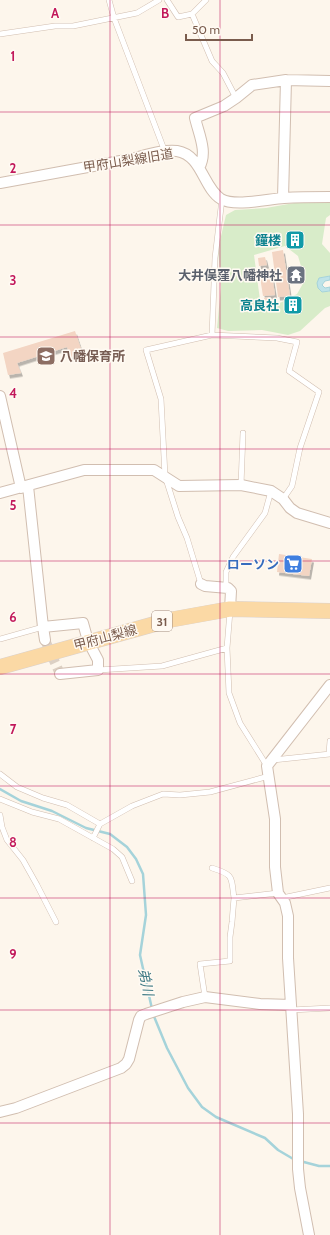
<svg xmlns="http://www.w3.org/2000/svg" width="330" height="1235" font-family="Cabin,'Noto Sans JP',sans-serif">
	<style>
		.green { fill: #d8ecc9; fill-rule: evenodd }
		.water { fill: #bfe3e8; stroke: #a5d3da }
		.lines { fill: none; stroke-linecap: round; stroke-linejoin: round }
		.stream { stroke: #a5d3da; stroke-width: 2.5 }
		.building { fill: #f3d5c3; filter: url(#shadow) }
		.street-tunnel { stroke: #dcd0c4; stroke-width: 10; stroke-dasharray: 10 5; stroke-linecap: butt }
		.lane-casing { stroke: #d1beb0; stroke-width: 6 }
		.street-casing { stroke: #d1beb0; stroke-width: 12 }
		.primary-casing { stroke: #dad1cd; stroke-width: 16 }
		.lane { stroke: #fff; stroke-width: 5 }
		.street { stroke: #fff; stroke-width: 10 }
		.primary { stroke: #fbd9a5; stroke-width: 15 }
		.grid { fill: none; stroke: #c2185b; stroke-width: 1; stroke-opacity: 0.55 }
		.labels { text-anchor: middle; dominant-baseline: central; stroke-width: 3; stroke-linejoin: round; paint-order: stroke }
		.shield { fill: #fffaf3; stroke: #a28b7f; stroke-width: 1 }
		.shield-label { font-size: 12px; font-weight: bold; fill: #7a5c4d }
		.street-label { font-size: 13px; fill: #7a5c4d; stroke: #fffaf3 }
		.culture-label { font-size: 13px; font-weight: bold; fill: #0d838f; stroke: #fffaf3; text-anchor: end }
		.worship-label { font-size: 13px; font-weight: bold; fill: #5b616d; stroke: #fffaf3; text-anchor: end }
		.education-label { font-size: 13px; font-weight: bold; fill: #785e54; stroke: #fffaf3; text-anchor: start }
		.shop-label { font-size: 13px; font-weight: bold; fill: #366cbe; stroke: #fffaf3; text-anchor: end }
		.water-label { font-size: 14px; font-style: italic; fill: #437c86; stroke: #fffaf3 }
		.grid-label { font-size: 13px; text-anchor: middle; font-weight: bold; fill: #c2185b; stroke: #fffaf3; stroke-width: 3; stroke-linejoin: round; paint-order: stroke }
	</style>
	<defs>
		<filter id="shadow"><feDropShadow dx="2" dy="3.5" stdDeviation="0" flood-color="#0004"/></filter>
	</defs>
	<rect width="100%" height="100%" fill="#fdf6ec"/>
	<path class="green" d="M 294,203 L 330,203 L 330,215 L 326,218 L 322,244 L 330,253 L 330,276 L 320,278 L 317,283 L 328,292 L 330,291 L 330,306 L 325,308 L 300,331 L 288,335 L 262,330 L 228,331 L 217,328 L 221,287 L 218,249 L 226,215 L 235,210 L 266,208 ZM 285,246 L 298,256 L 305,280 L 297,294 L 282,302 L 269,307 L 260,300 L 254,255 Z"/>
	<path class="water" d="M 330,276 L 330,280 L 325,281 L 322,285 L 325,288 L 330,287 L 330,291 L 322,292 L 318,288 L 317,283 L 319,278 Z"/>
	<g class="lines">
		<path class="stream" d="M 0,789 L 21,801 L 52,811 L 86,828 L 110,834 L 127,847 L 136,859 L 143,874 L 146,915 L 140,955 L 152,1009
			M 153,1014 L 167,1048 L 188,1088 L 202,1107 L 216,1117 L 265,1138 L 278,1150 L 295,1160
			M 300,1161 L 319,1166 L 330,1166"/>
	</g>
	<path class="building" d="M 292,237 L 299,237 L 299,243 L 292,244 Z
		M 283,250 L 290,296 L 278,297 L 272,252 Z
		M 265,257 L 267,265 L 259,266 L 258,258 Z
		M 271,269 L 275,295 L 263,296 L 259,271 Z
		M 270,297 L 271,301 L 264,302 L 264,298 Z
		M 296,302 L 297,308 L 290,309 L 290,303 Z
		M 75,331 L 82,352 L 71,358 L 67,347 L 17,363 L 21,373 L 8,375 L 3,353 Z
		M 279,554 L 312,559 L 309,576 L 277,572 Z"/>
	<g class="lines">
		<path class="street-tunnel" d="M 45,640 L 60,674"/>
		<g class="lane-casing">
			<path id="lane" d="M 109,0 L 114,18 L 165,152
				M 167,0 L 178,17 L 192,14 L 206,0
				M 192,14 L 212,61 L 223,73 L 236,98
				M 0,34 L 55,26 L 73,26 L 137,13 L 159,0
				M 222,199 L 215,258 L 212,335 L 277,338 L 297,342 L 289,371 L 319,392 L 300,448 L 292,486 L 283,499
				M 241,485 L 243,433
				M 201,584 L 187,538 L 178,517 L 165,476 L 161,399 L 146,350 L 212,335
				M 226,588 L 226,572 L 233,557 L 265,513 L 271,491
				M 230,611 L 227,648 L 229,693 L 240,723 L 267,766
				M 0,639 L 43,627
				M 98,670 L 162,666 L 227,648
				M 329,753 L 330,741
				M 273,760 L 330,754
				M 0,774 L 17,787 L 43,798 L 67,805 L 100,824
				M 0,799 L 32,812 L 59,819 L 113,849 L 122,857 L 132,881
				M 0,815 L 2,827 L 7,840 L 23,860 L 37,885 L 56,922
				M 93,838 L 100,824 L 132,806 L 163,794 L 180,795 L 210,792 L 269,776
				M 212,868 C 234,875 231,876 234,898
				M 282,898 L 330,888
				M 205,997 L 200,964 L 230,961 L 230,937 L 232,922 L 234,898 L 278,893
				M 291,1010 L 330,1008"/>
		</g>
		<g class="street-casing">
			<path id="street" d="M 199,168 C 208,152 199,135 195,118 L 224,106 L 236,98 L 252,85 L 286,80 L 330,81
				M 0,183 C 42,175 84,168 126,160 C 141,157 162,149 177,151 C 202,155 203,188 221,199 C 235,207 268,199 284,198 C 300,197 315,197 330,197
				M 283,198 L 286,80
				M 0,396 L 21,488
				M 28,486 L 43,627 L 45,640
				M 0,493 L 84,470 L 154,470 L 179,486 L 241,485 L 271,491 L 283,499 L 290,508 L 297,513 L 330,523
				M 201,584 L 205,586 L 228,588 L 231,591 L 230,609
				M 43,627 L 83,623 L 88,641 L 98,660 L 98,670 L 60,674
				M 0,1112 L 16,1108 L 121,1068 L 126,1064 L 129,1059 L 139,1020 L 141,1016 L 146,1014 L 183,1002 L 205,997 L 260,1004 L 291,1005
				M 309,1235 L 300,1188 L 298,1169 L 298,1114 L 288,958 L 288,916 L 285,903 L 278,893 L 275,867 L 275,819 L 267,766 L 330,685"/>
		</g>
		<g class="primary-casing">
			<path id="primary" d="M 0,667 L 169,620 L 230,609 L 330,611"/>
		</g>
		<use href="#lane" class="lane"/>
		<use href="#street" class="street"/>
		<use href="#primary" class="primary"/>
	</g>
	<path class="grid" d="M 110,0 L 110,1235M 220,0 L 220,1235M 0,112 L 330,112M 0,225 L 330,225M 0,337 L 330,337M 0,449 L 330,449M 0,561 L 330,561M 0,674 L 330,674M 0,786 L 330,786M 0,898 L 330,898M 0,1010 L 330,1010M 0,1123 L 330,1123"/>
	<defs>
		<g id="building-square" transform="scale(1)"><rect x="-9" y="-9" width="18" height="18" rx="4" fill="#0f9aa8" stroke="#fffaf3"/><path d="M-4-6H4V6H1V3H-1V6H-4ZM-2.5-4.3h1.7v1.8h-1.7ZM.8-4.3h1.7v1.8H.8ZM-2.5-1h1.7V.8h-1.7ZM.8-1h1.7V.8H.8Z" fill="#fff"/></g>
		<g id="temple-square" transform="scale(1)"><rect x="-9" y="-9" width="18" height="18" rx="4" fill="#6b7280" stroke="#fffaf3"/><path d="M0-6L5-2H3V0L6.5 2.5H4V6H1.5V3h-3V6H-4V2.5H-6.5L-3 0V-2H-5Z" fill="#fff"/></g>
		<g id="school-square" transform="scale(1)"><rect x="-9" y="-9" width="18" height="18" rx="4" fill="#8d6e63" stroke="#fffaf3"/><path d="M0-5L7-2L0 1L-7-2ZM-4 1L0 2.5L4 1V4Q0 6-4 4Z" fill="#fff"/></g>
		<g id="supermarket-square" transform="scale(1)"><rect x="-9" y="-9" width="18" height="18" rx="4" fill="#3f7fe0" stroke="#fffaf3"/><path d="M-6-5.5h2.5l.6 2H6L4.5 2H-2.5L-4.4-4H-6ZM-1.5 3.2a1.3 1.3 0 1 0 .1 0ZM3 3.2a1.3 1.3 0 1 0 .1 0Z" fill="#fff"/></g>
	</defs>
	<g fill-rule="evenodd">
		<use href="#building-square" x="295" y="240"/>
		<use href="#temple-square" x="296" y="275"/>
		<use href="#building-square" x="293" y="305"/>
		<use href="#school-square" x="46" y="356"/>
		<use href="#supermarket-square" x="293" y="564"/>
	</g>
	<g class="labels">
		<rect class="shield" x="152" y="611" width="20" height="20" rx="3"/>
		<g class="shield-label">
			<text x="162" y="621">31</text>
		</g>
		<g class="street-label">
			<text transform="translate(128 160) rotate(-9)">甲府山梨線旧道</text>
			<text transform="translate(105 637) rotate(-15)">甲府山梨線</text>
		</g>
		<g class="culture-label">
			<text x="281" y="240">鐘楼</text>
			<text x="279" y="305">高良社</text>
		</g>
		<g class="worship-label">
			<text x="282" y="275">大井俣窪八幡神社</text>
		</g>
		<g class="education-label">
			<text x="60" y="356">八幡保育所</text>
		</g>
		<g class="shop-label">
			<text x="279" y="564">ローソン</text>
		</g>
		<g class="water-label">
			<text transform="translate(146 982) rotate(78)">弟川</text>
		</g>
	</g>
	<g class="grid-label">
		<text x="55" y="18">A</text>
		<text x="165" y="18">B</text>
		<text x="13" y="61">1</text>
		<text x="13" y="173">2</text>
		<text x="13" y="285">3</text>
		<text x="13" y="398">4</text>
		<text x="13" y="510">5</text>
		<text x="13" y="622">6</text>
		<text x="13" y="734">7</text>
		<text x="13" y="847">8</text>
		<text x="13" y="959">9</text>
	</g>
	<path d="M186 34v6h66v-6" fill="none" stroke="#7a5c4d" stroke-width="2"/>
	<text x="192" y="34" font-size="12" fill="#7a5c4d" stroke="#fffaf3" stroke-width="3" paint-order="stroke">50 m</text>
</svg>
